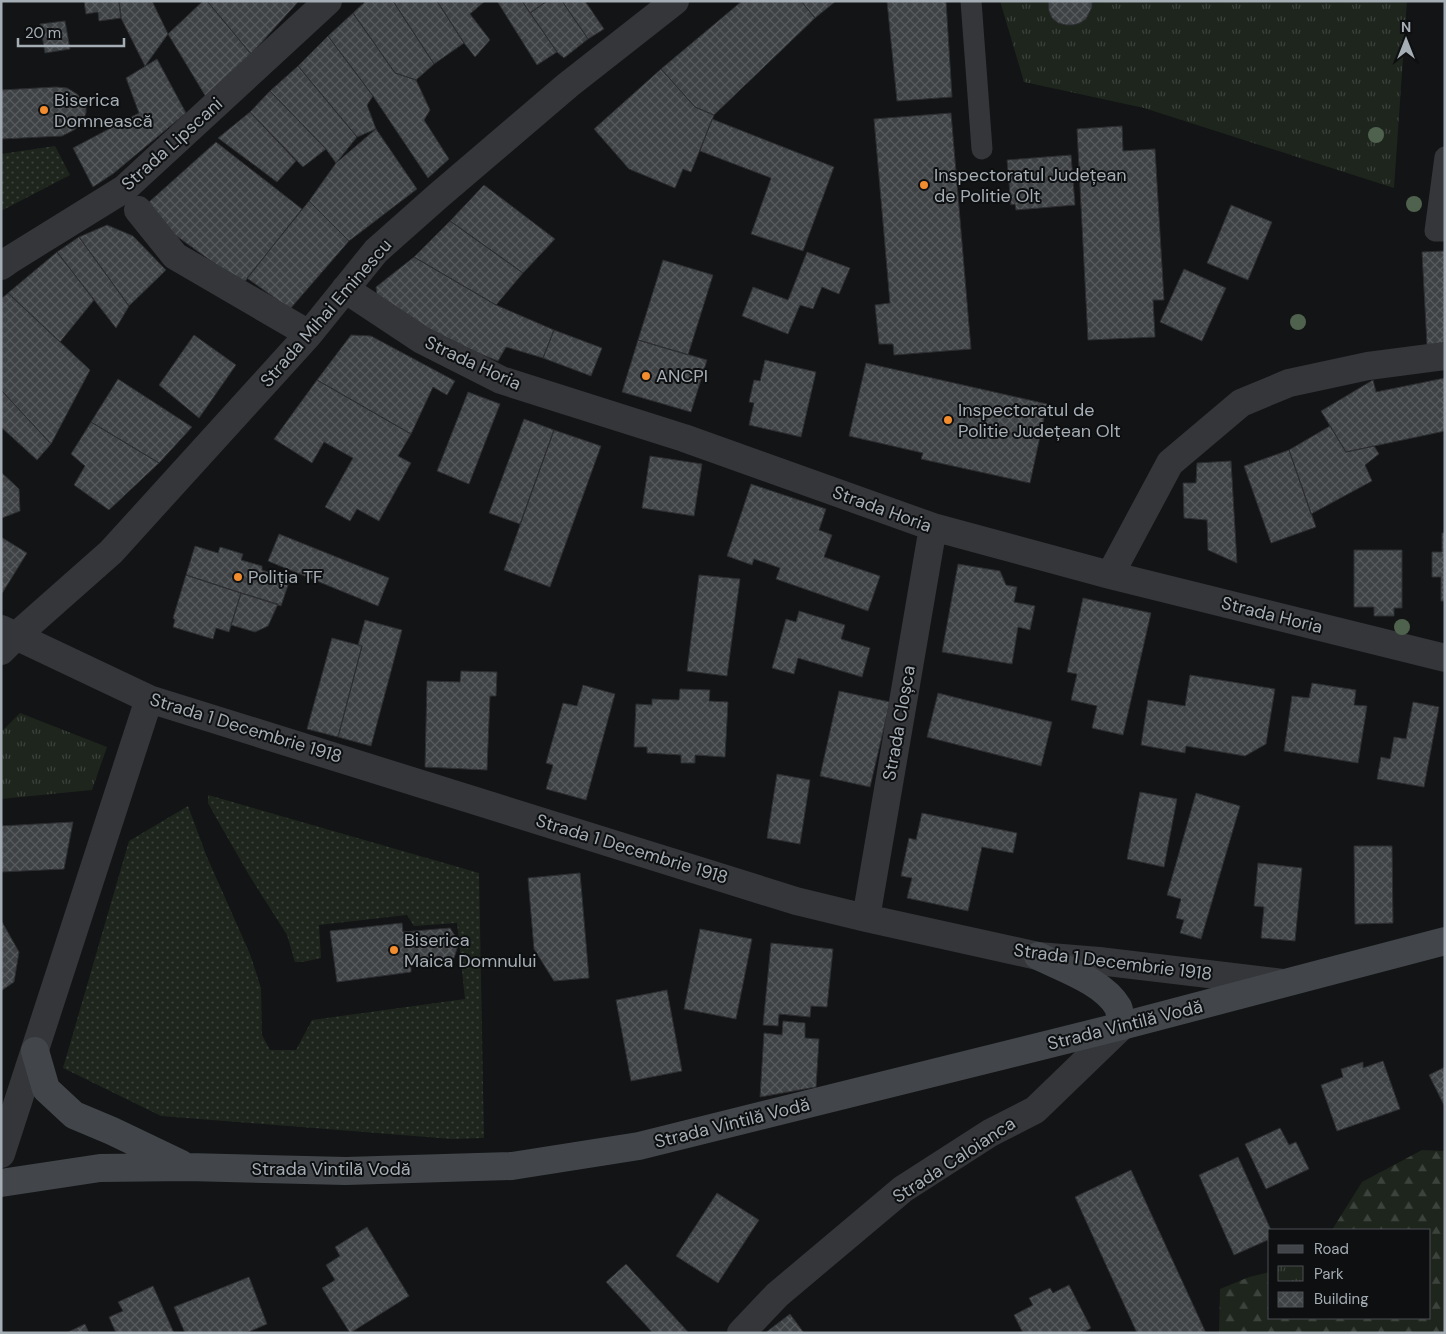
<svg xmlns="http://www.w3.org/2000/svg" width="1446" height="1334" font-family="'DM Sans',sans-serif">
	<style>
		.grass { fill: url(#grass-dots) }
		.forest { fill: url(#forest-firs) }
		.park { fill: url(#park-tufts) }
		.building { fill: url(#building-cross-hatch); stroke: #2d2e31 }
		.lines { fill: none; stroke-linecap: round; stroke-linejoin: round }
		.service { stroke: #34363a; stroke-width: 21 }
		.pedestrian { stroke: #34363a; stroke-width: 28 }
		.minor { stroke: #34363a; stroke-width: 28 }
		.secondary { stroke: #42464a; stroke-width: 28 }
		.tree { fill: #4f624e }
		.poi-dot { fill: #f18c2f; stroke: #0e0f10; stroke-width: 2 }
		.labels { text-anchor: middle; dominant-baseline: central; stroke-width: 4; stroke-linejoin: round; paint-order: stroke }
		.poi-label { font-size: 18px; fill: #a5adb5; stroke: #0e0f10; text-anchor: start }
		.street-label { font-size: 18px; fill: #a5adb5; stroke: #0e0f10 }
	</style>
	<defs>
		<pattern id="grass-dots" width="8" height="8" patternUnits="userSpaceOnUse" patternTransform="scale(1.25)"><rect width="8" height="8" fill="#1e251d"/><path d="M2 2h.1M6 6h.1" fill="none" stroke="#3c423c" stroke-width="1.8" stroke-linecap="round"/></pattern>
		<pattern id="forest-firs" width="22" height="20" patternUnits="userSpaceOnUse" patternTransform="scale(1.25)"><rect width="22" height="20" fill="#1e251d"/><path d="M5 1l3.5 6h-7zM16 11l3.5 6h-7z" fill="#3c423c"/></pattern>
		<pattern id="park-tufts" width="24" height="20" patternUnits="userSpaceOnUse" patternTransform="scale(1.25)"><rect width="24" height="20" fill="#1e251d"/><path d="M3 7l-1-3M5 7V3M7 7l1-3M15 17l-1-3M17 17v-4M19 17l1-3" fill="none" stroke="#3c423c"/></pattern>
		<pattern id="building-cross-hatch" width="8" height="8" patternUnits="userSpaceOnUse" patternTransform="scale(1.25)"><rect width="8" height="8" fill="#3f4245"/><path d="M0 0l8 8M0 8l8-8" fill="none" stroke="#585b5e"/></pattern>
	</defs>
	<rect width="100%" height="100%" fill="#131415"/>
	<path class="grass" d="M 55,146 L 70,175 L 1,211 L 1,154 Z
		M 208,795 L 479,873 L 484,1138 L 452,1139 L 161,1116 L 63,1068 L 129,841 L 188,806 L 207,857 L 250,954 L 261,988 L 262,1035 L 270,1050 L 296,1050 L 312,1020 L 465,999 L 457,923 L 414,926 L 407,915 L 319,925 L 321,958 L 303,962 L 295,962 L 287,935 L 249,875 L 218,821 L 208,803 Z"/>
	<path class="forest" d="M 1422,1150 L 1445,1151 L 1445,1333 L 1219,1333 L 1220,1289 L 1249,1277 L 1270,1272 L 1270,1318 L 1430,1318 L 1430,1230 L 1332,1230 L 1362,1182 Z"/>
	<path class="park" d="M 1000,1 L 1407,1 L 1394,188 L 1144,108 L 1024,82 Z
		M 20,713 L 107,747 L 92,790 L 1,799 L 1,732 Z"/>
	<path class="building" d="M 84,1 L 119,1 L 121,18 L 99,21 L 98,12 L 86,14 Z
		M 119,1 L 152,1 L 168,34 L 145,66 L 121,18 Z
		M 203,1 L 207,1 L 251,54 L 206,97 L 168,34 Z
		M 207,1 L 299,1 L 251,54 Z
		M 366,1 L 393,1 L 434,64 L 416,80 L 395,73 L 353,13 Z
		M 393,1 L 437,1 L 464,43 L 434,64 Z
		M 437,1 L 485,1 L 470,14 L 490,40 L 475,57 L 464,43 Z
		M 497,1 L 522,1 L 557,52 L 537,65 Z
		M 522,1 L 547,1 L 530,13 Z
		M 547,1 L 562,1 L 588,39 L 564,58 L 557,52 L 530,13 Z
		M 562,1 L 585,1 L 604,29 L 588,39 Z
		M 742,1 L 801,1 L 815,18 L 714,115 L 695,107 L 661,69 Z
		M 801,1 L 836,1 L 815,18 Z
		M 887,1 L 946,1 L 952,97 L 897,101 Z
		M 1048,1 L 1092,1 L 1092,7 L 1086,19 L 1080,23 L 1073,25 L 1066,25 L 1058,23 L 1052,18 L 1049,11 Z
		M 353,13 L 395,73 L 416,80 L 430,110 L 424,120 L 449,159 L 428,178 L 373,96 L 328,36 Z
		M 65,21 L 70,49 L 45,53 L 40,24 Z
		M 328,36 L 373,96 L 367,105 L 376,129 L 357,137 L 298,66 Z
		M 157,59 L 186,113 L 114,173 L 93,187 L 73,148 L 139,113 L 126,78 Z
		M 298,66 L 357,137 L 336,163 L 326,149 L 270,91 Z
		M 661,69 L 695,107 L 714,115 L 691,172 L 683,169 L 675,188 L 629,169 L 594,129 Z
		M 56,87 L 67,88 L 77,94 L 83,100 L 86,107 L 86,113 L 82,123 L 74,130 L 62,136 L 1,139 L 1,90 Z
		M 270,91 L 326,149 L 303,167 L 250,112 Z
		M 250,112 L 296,161 L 277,182 L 218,138 Z
		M 951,113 L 971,349 L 894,355 L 893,344 L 879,344 L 875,305 L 890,303 L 874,119 Z
		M 712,119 L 834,167 L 803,251 L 751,234 L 771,178 L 700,151 Z
		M 1122,126 L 1123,151 L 1155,149 L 1164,300 L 1153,300 L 1155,337 L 1088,340 L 1077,129 Z
		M 376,129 L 417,189 L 349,241 L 309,201 L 336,163 Z
		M 216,142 L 302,209 L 243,284 L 153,219 L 149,202 Z
		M 1071,155 L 1075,205 L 1016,210 L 1015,204 L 1011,205 L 1007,160 Z
		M 484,185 L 555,239 L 523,273 L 450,221 Z
		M 309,201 L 349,241 L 290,309 L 247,278 Z
		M 1231,205 L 1272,222 L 1248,280 L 1207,263 Z
		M 450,221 L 523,273 L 496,305 L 414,257 Z
		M 107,225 L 133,236 L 166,270 L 129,306 L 79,237 Z
		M 79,237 L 129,306 L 116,328 L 57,252 Z
		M 1445,251 L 1445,345 L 1427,345 L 1422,252 Z
		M 57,252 L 94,300 L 60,342 L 8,293 Z
		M 807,252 L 850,268 L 839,294 L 822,287 L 813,309 L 800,305 L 788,334 L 742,316 L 753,287 L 788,300 Z
		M 414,257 L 496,305 L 554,330 L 543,358 L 506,347 L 498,361 L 480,354 L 378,304 L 376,287 Z
		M 663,260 L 713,275 L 688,355 L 638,340 Z
		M 1184,269 L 1226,288 L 1202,341 L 1160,322 Z
		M 8,293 L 90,370 L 51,444 L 1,390 L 1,299 Z
		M 554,330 L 602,348 L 591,376 L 543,358 Z
		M 194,335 L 236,365 L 199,418 L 159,385 Z
		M 351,335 L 371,336 L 455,381 L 447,395 L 433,387 L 411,434 L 317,380 Z
		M 638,340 L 707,360 L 691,412 L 622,392 Z
		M 765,360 L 816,372 L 801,437 L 749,425 L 754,403 L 749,402 L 754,380 L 760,381 Z
		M 866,363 L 1047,404 L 1030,483 L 921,459 L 923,453 L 849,436 Z
		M 1445,378 L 1445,431 L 1346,452 L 1321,411 L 1373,380 L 1376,392 Z
		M 118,379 L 192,427 L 159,463 L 91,422 Z
		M 317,380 L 411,434 L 398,456 L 411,463 L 379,521 L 357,509 L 350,521 L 325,507 L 353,458 L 324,442 L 312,463 L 274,439 Z
		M 1,390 L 51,444 L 37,460 L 1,427 Z
		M 468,392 L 500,404 L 469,484 L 437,471 Z
		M 524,419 L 554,430 L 520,524 L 489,513 Z
		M 91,422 L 159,463 L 109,510 L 74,485 L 85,466 L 71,454 Z
		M 1330,426 L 1346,452 L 1374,446 L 1379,454 L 1365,465 L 1372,481 L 1311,514 L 1289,450 Z
		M 554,430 L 601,446 L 550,587 L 504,570 Z
		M 1289,450 L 1316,527 L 1271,543 L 1244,466 Z
		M 650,456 L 702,464 L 694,516 L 642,508 Z
		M 1231,461 L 1237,563 L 1208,550 L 1207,520 L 1184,518 L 1183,483 L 1196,483 L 1197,463 Z
		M 1,472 L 19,489 L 20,511 L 2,518 Z
		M 751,484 L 826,509 L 819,530 L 832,535 L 824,557 L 880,576 L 868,611 L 776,579 L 780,568 L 754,559 L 752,565 L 727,556 Z
		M 1442,533 L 1445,533 L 1445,601 L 1441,601 L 1441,577 L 1432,577 L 1432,552 L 1442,552 Z
		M 279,534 L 389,578 L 378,606 L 268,561 Z
		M 1,537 L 27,553 L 1,595 Z
		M 195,546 L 218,553 L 220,547 L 243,554 L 241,560 L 262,566 L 262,570 L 290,579 L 281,606 L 186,575 Z
		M 1354,550 L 1402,550 L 1402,608 L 1394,608 L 1394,616 L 1374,616 L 1374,607 L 1354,607 Z
		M 958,564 L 1000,571 L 1006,585 L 1017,587 L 1014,602 L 1035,606 L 1030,630 L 1018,627 L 1012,664 L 942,652 Z
		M 186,575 L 241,593 L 229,632 L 216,628 L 213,639 L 173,627 L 175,620 L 173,618 Z
		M 699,575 L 740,579 L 727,676 L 687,671 Z
		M 241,593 L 278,604 L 268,626 L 255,632 L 231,625 Z
		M 1083,598 L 1151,613 L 1123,735 L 1092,728 L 1097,706 L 1071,700 L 1077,674 L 1067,672 Z
		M 799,611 L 845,625 L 841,639 L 870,648 L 862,677 L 798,658 L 794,674 L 772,668 L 786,619 L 796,622 Z
		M 365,620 L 402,630 L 371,746 L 338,737 L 362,646 L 358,645 Z
		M 332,638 L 362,646 L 338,737 L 307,729 Z
		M 461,671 L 497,672 L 496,696 L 490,696 L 487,770 L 425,767 L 427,681 L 460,682 Z
		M 1190,675 L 1275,689 L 1266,744 L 1245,756 L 1186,746 L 1185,753 L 1141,745 L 1148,700 L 1185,706 Z
		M 1312,683 L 1356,690 L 1354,705 L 1367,706 L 1358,763 L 1284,751 L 1292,696 L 1309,698 Z
		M 583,685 L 615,694 L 586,800 L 546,789 L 553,765 L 546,763 L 563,703 L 577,706 Z
		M 680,689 L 710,690 L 709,701 L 728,702 L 725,757 L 695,755 L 695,763 L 681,763 L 681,755 L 647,753 L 647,747 L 634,747 L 636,704 L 652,705 L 652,699 L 679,700 Z
		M 839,691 L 890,702 L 870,787 L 820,776 Z
		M 938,693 L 1052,722 L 1041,766 L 927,737 Z
		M 1413,702 L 1439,707 L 1424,787 L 1377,779 L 1381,757 L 1390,759 L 1394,737 L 1406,739 Z
		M 777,774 L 810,780 L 800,844 L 767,838 Z
		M 1140,792 L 1177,799 L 1164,867 L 1127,859 Z
		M 1196,793 L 1240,806 L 1201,939 L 1180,933 L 1184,920 L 1176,918 L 1181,899 L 1167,895 Z
		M 922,813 L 1017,833 L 1013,853 L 982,847 L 968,911 L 907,898 L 912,878 L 901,876 L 909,838 L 916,840 Z
		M 73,822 L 64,869 L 1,872 L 1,826 Z
		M 1354,846 L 1392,846 L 1393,923 L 1355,924 Z
		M 1258,863 L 1302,868 L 1295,941 L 1261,938 L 1264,907 L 1254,906 Z
		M 580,873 L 589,978 L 554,981 L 534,949 L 528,878 Z
		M 1,920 L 19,952 L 14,982 L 1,991 Z
		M 402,923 L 403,932 L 450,928 L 459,942 L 454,958 L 411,962 L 411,972 L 337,982 L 330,931 Z
		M 700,929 L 752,939 L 736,1019 L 684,1009 Z
		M 771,943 L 833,949 L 827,1007 L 811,1006 L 810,1017 L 779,1014 L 778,1026 L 763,1025 Z
		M 667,990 L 682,1071 L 631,1081 L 616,1000 Z
		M 783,1021 L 805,1023 L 805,1038 L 819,1039 L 816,1087 L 760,1097 L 764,1033 L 782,1035 Z
		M 1383,1061 L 1400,1109 L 1337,1131 L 1321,1085 L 1343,1077 L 1341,1069 L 1363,1062 L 1363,1068 Z
		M 1445,1067 L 1445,1107 L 1429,1075 Z
		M 1280,1128 L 1289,1145 L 1296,1142 L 1309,1169 L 1266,1189 L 1245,1144 Z
		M 1238,1157 L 1271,1230 L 1270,1239 L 1234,1255 L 1199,1175 Z
		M 1131,1170 L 1206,1333 L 1137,1333 L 1075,1197 Z
		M 717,1193 L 759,1220 L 718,1283 L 676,1256 Z
		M 367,1227 L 409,1296 L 350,1333 L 322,1288 L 335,1280 L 326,1265 L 340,1256 L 335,1247 Z
		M 626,1264 L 689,1333 L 653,1333 L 606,1282 Z
		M 249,1277 L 267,1324 L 246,1333 L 185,1333 L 174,1307 Z
		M 1069,1285 L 1091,1328 L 1082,1333 L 1023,1333 L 1014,1315 L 1033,1305 L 1029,1298 L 1050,1288 L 1053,1293 Z
		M 153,1286 L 174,1333 L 116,1333 L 109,1317 L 123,1311 L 118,1302 Z
		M 790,1314 L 804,1333 L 765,1333 Z
		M 85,1324 L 89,1333 L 66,1333 Z"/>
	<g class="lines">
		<path class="service" d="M 971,1 L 982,149
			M 1445,157 L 1435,231 L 1445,231"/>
		<path class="pedestrian" d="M 1,266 L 11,259 L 124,189 L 328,1"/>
		<path class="minor" d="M 138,210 L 175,256 L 309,334
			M 345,289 L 422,340 L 501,380 L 684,438 L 933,527 L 1110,575 L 1445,658
			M 1110,575 L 1170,463 L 1241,403 L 1289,383 L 1368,366 L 1445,356
			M 1,629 L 149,699 L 796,901 L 866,918 L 1038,956 L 1099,961 L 1283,983
			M 1,651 L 16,636 L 111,552 L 309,334 L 376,251 L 438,196 L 568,85 L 675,1
			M 866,918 L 933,527
			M 1,1154 L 149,699
			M 741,1333 L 777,1295 L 903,1189 L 990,1133 L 1035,1110 L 1122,1026"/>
		<path class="secondary" d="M 1038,956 C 1062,968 1104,982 1118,1007 C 1120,1012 1121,1020 1122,1026
			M 35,1051 L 46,1089 L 74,1115 L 112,1131 L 181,1164
			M 1,1183 L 100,1168 L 187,1167 L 346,1171 L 512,1166 L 639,1146 L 1122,1026 L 1445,941"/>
	</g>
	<g class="tree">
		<circle cx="1376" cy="135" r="8"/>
		<circle cx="1414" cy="204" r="8"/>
		<circle cx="1298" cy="322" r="8"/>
		<circle cx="1402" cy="627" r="8"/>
	</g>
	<g class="poi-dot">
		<circle cx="44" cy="110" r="5"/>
		<circle cx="924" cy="185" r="5"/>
		<circle cx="646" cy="376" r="5"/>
		<circle cx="948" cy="420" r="5"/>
		<circle cx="238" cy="577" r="5"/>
		<circle cx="394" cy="950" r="5"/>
	</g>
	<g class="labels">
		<g class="poi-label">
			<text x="54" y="100">Biserica<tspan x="54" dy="21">Domnească</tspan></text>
			<text x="934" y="175">Inspectoratul Județean<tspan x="934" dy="21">de Politie Olt</tspan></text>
			<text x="656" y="376">ANCPI</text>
			<text x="958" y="410">Inspectoratul de<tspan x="958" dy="21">Politie Județean Olt</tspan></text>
			<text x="248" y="577">Poliția TF</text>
			<text x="404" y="940">Biserica<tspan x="404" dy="21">Maica Domnului</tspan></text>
		</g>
		<g class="street-label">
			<text transform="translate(172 144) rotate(-42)">Strada Lipscani</text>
			<text transform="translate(326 313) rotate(-49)">Strada Mihai Eminescu</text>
			<text transform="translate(473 363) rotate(25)">Strada Horia</text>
			<text transform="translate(882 509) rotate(20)">Strada Horia</text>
			<text transform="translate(1272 615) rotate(14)">Strada Horia</text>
			<text transform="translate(899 723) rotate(-80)">Strada Cloșca</text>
			<text transform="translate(246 728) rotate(17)">Strada 1 Decembrie 1918</text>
			<text transform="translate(632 849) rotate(17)">Strada 1 Decembrie 1918</text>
			<text transform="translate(1113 962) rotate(7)">Strada 1 Decembrie 1918</text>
			<text transform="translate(1125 1025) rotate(-14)">Strada Vintilă Vodă</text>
			<text transform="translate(732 1123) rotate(-14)">Strada Vintilă Vodă</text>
			<text transform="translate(954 1160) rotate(-33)">Strada Caloianca</text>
			<text x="331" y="1169">Strada Vintilă Vodă</text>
		</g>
	</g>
	<rect width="1446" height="1334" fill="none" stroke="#a5adb5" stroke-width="5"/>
	<rect x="1268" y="1229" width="162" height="90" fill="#0e0f10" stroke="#4a4e52"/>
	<rect x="1278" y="1245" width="25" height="8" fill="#42464a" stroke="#4a4e52"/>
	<text x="1314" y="1254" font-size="15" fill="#a5adb5">Road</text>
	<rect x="1278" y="1266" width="25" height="15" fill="url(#park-tufts)" stroke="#4a4e52"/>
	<text x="1314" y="1279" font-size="15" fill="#a5adb5">Park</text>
	<rect x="1278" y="1292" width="25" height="15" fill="url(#building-cross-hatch)" stroke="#4a4e52"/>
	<text x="1314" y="1304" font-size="15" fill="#a5adb5">Building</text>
	<g transform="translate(1406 40)" stroke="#0e0f10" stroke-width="4" paint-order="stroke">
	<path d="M0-4L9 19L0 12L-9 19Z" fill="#a5adb5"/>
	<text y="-8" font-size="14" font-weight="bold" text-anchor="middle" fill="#a5adb5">N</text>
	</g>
	<path d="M18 38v8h106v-8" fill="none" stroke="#a5adb5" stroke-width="2.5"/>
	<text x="25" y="38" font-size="15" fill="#a5adb5" stroke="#0e0f10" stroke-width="4" paint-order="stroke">20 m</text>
</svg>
